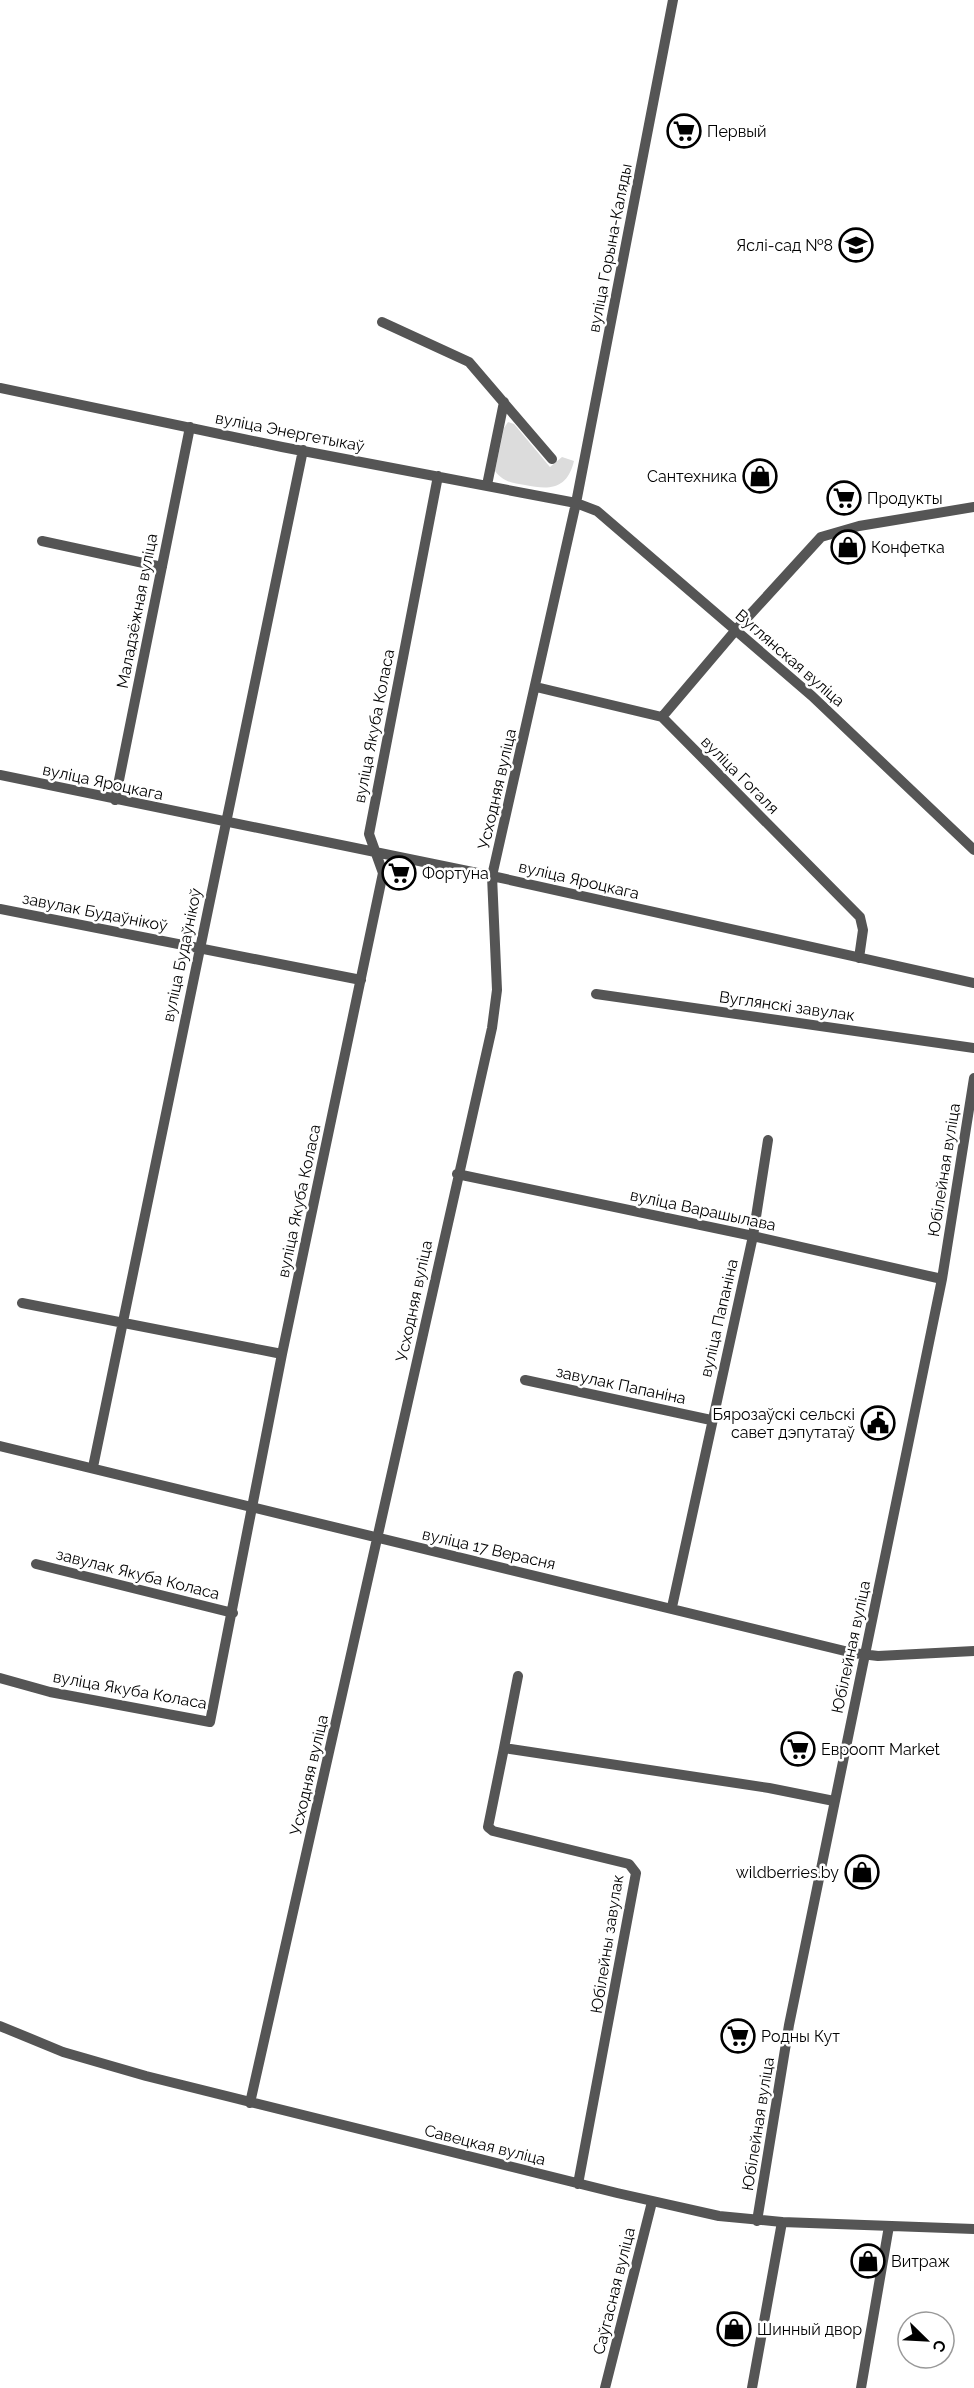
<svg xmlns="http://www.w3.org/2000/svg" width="974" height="2388" font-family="Raleway,sans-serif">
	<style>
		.green { fill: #dcdcdc }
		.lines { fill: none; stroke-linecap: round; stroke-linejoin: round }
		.minor { stroke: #555; stroke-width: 10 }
		.labels { text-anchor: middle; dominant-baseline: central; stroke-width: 5; stroke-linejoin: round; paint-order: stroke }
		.poi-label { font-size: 16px; fill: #000; stroke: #fff; text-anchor: start }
		.street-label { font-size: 16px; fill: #000; stroke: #fff }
	</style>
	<rect width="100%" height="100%" fill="#fff"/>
	<path class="green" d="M 508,422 L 514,424 L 550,467 L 562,457 L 574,461 C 567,490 549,490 525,485 C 513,483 503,482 495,471 L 504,428 Z"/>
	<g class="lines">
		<path class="minor" d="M 382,322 L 469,362 L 552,459
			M 0,388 L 282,447 L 576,503 L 597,511 L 812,696 L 974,850
			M 487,485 L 504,402
			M 42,541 L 162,567
			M 536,687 L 662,717 L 860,917 L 863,930 L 859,958
			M 662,717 L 735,631 L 821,537 L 859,526 L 974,507
			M 0,775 L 492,876 L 974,983
			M 115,800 L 190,427
			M 0,909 L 361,980
			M 596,994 L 974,1048
			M 457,1174 L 753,1236 L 942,1279
			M 22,1303 L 282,1354
			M 525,1380 L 711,1420
			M 0,1446 L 853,1653 L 878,1656 L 974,1651
			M 93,1467 L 303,450
			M 36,1564 L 233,1613
			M 672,1607 L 753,1236 L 768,1140
			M 518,1676 L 504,1748 L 769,1788 L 834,1801
			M 0,1678 L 50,1692 L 210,1722 L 282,1354 L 383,873 L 369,834 L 438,476
			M 504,1748 L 488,1827 L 493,1831 L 629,1864 L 636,1873 L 578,2184
			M 0,2026 L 63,2052 L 146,2076 L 617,2193 L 719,2216 L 782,2222 L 974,2229
			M 250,2103 L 492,1028 L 497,990 L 492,876 L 576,503 L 673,0
			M 757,2221 L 789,2025 L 942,1279 L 974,1078
			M 605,2388 L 652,2202
			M 752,2388 L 782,2222
			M 861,2388 L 889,2226"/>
	</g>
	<defs>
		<g id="supermarket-ring" transform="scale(1.725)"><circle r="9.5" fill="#fff" stroke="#000" stroke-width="1.5"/><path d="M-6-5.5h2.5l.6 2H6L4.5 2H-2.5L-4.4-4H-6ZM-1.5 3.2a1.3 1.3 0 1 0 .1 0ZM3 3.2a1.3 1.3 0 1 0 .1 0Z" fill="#000"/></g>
		<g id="school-ring" transform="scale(1.725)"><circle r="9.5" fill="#fff" stroke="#000" stroke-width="1.5"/><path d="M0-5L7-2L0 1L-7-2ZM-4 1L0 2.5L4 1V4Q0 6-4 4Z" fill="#000"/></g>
		<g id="shop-ring" transform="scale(1.725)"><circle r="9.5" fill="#fff" stroke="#000" stroke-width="1.5"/><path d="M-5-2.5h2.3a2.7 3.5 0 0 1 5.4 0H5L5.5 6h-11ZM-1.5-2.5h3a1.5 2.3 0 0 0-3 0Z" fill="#000"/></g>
		<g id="civic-ring" transform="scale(1.725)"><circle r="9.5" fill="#fff" stroke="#000" stroke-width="1.5"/><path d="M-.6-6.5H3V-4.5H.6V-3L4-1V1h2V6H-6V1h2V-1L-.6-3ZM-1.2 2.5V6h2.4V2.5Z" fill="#000"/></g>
	</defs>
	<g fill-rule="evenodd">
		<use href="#supermarket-ring" x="684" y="131"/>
		<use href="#school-ring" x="856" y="245"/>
		<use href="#shop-ring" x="760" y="476"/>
		<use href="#supermarket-ring" x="844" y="498"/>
		<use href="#shop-ring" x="848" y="547"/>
		<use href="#supermarket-ring" x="399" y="873"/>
		<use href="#civic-ring" x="878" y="1423"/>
		<use href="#supermarket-ring" x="798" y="1749"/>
		<use href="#shop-ring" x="862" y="1872"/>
		<use href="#supermarket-ring" x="738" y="2036"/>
		<use href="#shop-ring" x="868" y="2261"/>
		<use href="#shop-ring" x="734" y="2329"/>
	</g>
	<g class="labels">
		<g class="poi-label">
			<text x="707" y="131">Первый</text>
			<text x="833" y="245" text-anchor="end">Яслі-сад №8</text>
			<text x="737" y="476" text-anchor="end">Сантехника</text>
			<text x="867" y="498">Продукты</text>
			<text x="871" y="547">Конфетка</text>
			<text x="422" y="873">Фортуна</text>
			<text x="855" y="1414" text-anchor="end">Бярозаўскі сельскі<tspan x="855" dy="18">савет дэпутатаў</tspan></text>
			<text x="821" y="1749">Евроопт Market</text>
			<text x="839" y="1872" text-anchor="end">wildberries.by</text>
			<text x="761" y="2036">Родны Кут</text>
			<text x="891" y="2261">Витраж</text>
			<text x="757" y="2329">Шинный двор</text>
		</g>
		<g class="street-label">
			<text transform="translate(610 248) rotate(-79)">вуліца Горына-Каляды</text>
			<text transform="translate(290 432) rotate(11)">вуліца Энергетыкаў</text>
			<text transform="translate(137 611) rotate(-79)">Маладзёжная вуліца</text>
			<text transform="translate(790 658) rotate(41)">Вуглянская вуліца</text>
			<text transform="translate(374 726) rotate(-79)">вуліца Якуба Коласа</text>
			<text transform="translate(740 775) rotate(45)">вуліца Гогаля</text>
			<text transform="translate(103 782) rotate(12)">вуліца Яроцкага</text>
			<text transform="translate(497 789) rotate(-77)">Усходняя вуліца</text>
			<text transform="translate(579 880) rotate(13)">вуліца Яроцкага</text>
			<text transform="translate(95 912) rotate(11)">завулак Будаўнікоў</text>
			<text transform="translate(182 955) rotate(-78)">вуліца Будаўнікоў</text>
			<text transform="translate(787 1006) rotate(8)">Вуглянскі завулак</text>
			<text transform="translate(944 1170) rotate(-81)">Юбілейная вуліца</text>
			<text transform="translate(299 1201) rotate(-78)">вуліца Якуба Коласа</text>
			<text transform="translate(703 1210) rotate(12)">вуліца Варашылава</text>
			<text transform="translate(414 1301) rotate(-78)">Усходняя вуліца</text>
			<text transform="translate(719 1318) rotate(-77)">вуліца Папаніна</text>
			<text transform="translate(621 1385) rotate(12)">завулак Папаніна</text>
			<text transform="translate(489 1549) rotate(13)">вуліца 17 Верасня</text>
			<text transform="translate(138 1574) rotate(14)">завулак Якуба Коласа</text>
			<text transform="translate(851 1647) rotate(-78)">Юбілейная вуліца</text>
			<text transform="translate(130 1690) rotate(10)">вуліца Якуба Коласа</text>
			<text transform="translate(309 1775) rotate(-77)">Усходняя вуліца</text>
			<text transform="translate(607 1944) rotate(-81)">Юбілейны завулак</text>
			<text transform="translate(758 2124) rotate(-81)">Юбілейная вуліца</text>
			<text transform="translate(485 2145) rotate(14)">Савецкая вуліца</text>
			<text transform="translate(614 2291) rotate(-76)">Саўгасная вуліца</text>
		</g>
	</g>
	<g transform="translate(926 2340) rotate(114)"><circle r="28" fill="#ffffff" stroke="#999999" stroke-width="1.5"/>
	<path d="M0-4.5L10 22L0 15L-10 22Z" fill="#000000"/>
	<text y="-9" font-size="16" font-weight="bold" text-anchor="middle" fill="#000000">С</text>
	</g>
</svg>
